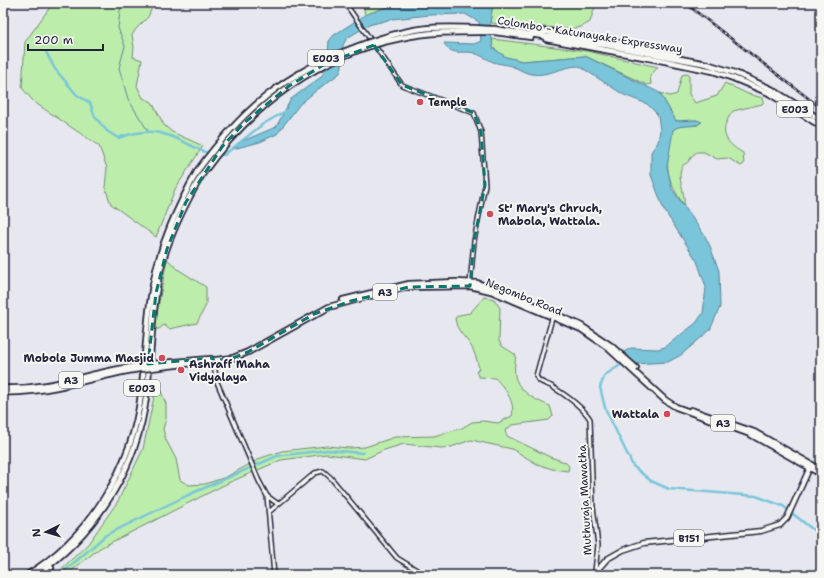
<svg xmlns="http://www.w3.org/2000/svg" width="824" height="578" font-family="'Shantell Sans',sans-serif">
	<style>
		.green { fill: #bdedab; stroke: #708873 }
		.water { fill: #7ac5d9; stroke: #57849a }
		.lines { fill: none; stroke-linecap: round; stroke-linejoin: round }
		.stream { stroke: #57849a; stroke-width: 1 }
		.canal { stroke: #7ac5d9; stroke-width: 2.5 }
		.minor-casing { stroke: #22223b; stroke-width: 6 }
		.major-casing { stroke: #22223b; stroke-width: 7 }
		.highway-casing { stroke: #22223b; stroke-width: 8 }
		.minor { stroke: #f6f6f2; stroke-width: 3 }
		.major { stroke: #f6f6f2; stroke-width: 4 }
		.highway { stroke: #f6f6f2; stroke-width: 4.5 }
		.rail-casing { stroke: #22223b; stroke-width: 2.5 }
		.rail { stroke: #f6f6f2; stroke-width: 1; stroke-dasharray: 3; stroke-linecap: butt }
		.highway-bridge-casing { stroke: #22223b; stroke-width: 8; stroke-linecap: butt }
		.highway-bridge { stroke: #f6f6f2; stroke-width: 4.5 }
		.marked { fill: none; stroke: #0f766e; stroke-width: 3; stroke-dasharray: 8 5; stroke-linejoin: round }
		.poi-dot { fill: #d1495b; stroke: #f6f6f2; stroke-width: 1.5 }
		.labels { text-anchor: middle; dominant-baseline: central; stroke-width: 4; stroke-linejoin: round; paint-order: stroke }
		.shield { fill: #f6f6f2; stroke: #626272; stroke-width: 1 }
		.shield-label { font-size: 10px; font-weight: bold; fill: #22223b }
		.street-label { font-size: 11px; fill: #22223b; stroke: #f6f6f2 }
		.poi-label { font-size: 11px; font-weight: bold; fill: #22223b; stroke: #f6f6f2; text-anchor: start }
	</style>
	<rect width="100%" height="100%" fill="#e7e8ef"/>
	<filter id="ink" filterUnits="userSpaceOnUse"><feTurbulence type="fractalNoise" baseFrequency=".025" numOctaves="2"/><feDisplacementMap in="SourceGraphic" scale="8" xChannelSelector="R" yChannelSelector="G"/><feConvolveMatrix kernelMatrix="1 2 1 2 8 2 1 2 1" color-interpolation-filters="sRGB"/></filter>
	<g filter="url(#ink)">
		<path class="green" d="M 53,3 L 154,3 L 148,17 L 136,29 L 132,35 L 134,47 L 133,57 L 142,60 L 137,86 L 143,98 L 152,102 L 164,125 L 172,132 L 203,146 L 175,189 L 156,237 L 111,204 L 105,187 L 107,168 L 99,146 L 34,102 L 22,88 L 25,42 Z
			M 363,3 L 398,3 L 365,15 Z
			M 493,3 L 596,3 L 590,22 L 581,27 L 570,29 L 490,23 Z
			M 492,39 L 587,51 L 658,67 L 650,76 L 651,84 L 647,85 L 585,56 L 522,61 L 506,57 L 493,48 Z
			M 686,74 L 689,75 L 689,94 L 695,103 L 717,96 L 725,83 L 748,94 L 763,98 L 764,101 L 762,104 L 733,111 C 718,131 724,142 743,153 L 744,164 L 741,166 L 728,158 L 717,159 L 704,152 L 697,152 L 694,154 L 688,162 L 682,166 C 676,180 686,191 684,205 C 667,181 665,169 670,141 C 671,136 671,129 676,127 C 682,125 691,126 698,125 L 697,120 L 676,121 L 660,93 L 670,96 L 677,94 L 682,75 Z
			M 167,259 L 179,270 L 206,287 L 206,305 L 197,323 L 169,329 L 164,325 L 159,329 L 154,329 Z
			M 484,297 L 494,299 L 500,308 L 499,341 L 502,346 L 516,355 C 515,361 514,369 515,375 C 517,391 537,401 550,406 L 553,416 L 549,420 L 512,425 L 505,431 L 507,436 L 550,457 L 565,462 L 569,466 L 568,471 L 552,469 L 537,464 L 512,449 L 471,440 L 451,447 L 441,448 L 404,444 L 384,450 L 365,459 L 327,454 L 281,460 L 228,483 L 100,548 L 66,575 L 55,575 L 88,544 L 118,501 L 143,449 L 155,392 L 160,389 L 166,404 L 166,419 L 163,429 L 166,440 L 176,459 L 180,480 L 189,485 L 205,484 L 226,477 L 261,458 L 282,451 L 326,446 L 349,448 L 365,447 L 395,437 L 434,436 L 462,428 L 472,422 L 483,421 L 498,423 L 512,416 C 516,402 504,387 495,378 L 479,377 L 476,372 L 479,368 C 477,361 475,352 471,346 C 465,336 456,331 455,318 L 459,315 L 470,313 Z"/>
		<path class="water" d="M 398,3 L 493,3 L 490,23 L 493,48 L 506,57 L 522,61 L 585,56 L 660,93 L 676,121 L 697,120 L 702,122 C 693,129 681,123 673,130 L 667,167 L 672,189 L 705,236 L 710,246 L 719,271 L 720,307 L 710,330 L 681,355 L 668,362 L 634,364 L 622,353 L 631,348 L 658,349 L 665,347 L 696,323 L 703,313 L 706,287 L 697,261 L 664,210 L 651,175 L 651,152 L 658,142 L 660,130 L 658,115 L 647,104 L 624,95 L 579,66 C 563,66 548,77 531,74 C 524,73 518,68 511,66 C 505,64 499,64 493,62 C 487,59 480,55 474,53 C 463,50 451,57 444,43 L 474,44 L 481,41 L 479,22 L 465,14 L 430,15 L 392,19 L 369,25 L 347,38 L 343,45 L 342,66 L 340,73 L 317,90 L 300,104 L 277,134 L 260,142 L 233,149 L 238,143 L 276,127 L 291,99 L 321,77 L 327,67 L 329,41 L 334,35 L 365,15 Z"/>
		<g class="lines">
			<path class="stream" d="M 121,3 L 118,28 L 125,46 L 119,68 L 128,99 L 148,131"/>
			<path class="canal" d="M 46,52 L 55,69 L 77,95 L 90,103 L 95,117 L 107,131 L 118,138 C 147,128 161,130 188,144 C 197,148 201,152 210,153
				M 217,154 L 224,155 L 263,124 L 286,111
				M 625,362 L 605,375 L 600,387 L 605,408 L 633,466 L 651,481 L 669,489 L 756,496 L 783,506 L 821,536
				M 60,575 L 106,535 L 186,496 L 277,456 L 327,450 L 363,453"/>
			<g class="minor-casing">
				<path id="minor" d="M 345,3 L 402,85 L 474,113 L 481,132 L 485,185 L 474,241 L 470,284
					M 553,315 L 536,376 C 539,383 545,383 551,386 C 564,394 582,406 590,419 L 593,507 L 598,545 L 595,571
					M 213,360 L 217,382 L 259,481 L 267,496 L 274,575
					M 267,496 L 278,504
					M 269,512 L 315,473 L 323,471 L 331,478 L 397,558 L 425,575"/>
			</g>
			<g class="major-casing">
				<path id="major" d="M 593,575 L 607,559 L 623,550 L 644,543 L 761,531 L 780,525 L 787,518 L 811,465"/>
			</g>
			<g class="highway-casing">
				<path id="highway" d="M 494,29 L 606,45 L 707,64 L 735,73 L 771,89 L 821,120
					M 532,31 L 552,32
					M 495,32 L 531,37
					M 550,33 L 609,41 L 678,55
					M 546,39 L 660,60 L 713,71 L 733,78 L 769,93 L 821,126
					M 343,300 L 409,284 L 456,282 L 477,283 L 508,294 L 580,325 L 610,345 L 636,368
					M 151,364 L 211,359
					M 151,368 L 233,358 L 248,352 L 329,307 L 385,292 L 409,287 L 470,286 L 491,291 L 581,329 L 607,347 L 665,400 L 676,407 L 750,434 L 821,474
					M 3,388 C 52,391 91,371 139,366
					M 3,392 C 50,394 93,376 139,369
					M 691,410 L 754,432 L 821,470
					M 27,575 C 90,537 133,466 141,394 C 146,358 146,321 153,285 C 160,244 178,206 198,170
					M 36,575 C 91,537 132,477 144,410 C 152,365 150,320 159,275 C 167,239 184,205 203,173
					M 42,575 L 51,568"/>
			</g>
			<use href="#minor" class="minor"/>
			<use href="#major" class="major"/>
			<use href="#highway" class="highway"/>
			<g class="rail-casing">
				<path id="rail" d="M 685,3 L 821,108"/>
			</g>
			<use href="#rail" class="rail"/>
			<g class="highway-bridge-casing">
				<path id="highway-bridge" d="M 198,170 C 243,109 285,73 356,47 C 377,39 398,32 421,29 C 445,26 470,28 494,29
					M 203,173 C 251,106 319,54 401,38 C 432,31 464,32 495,32
					M 139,366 L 151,364
					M 139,369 L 151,368"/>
			</g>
			<use href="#highway-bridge" class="highway-bridge"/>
		</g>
	</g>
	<path class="marked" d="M 374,45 L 402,85 L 474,113 L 481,132 L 485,185 L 474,241 L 470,286 L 409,287 L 351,301 L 314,314 L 248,352 L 233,358 L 213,361 L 213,358 L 148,364 L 156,293 L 167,249 L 186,202 L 222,147 L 244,123 L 289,86 L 325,64 Z"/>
	<g class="poi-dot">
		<circle cx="420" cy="102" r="4"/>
		<circle cx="490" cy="214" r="4"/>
		<circle cx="162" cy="358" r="4"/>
		<circle cx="181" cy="370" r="4"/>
		<circle cx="667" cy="414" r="4"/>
	</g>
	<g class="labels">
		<g class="shield">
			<rect x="308" y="50" width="36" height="16" rx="3"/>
			<rect x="777" y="101" width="36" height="16" rx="3"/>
			<rect x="373" y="284" width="24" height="16" rx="3"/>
			<rect x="59" y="372" width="24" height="16" rx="3"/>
			<rect x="124" y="380" width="36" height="16" rx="3"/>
			<rect x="711" y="415" width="24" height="16" rx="3"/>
			<rect x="674" y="530" width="30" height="16" rx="3"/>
		</g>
		<g class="shield-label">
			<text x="326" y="58">E003</text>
			<text x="795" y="109">E003</text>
			<text x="385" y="292">A3</text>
			<text x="71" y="380">A3</text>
			<text x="142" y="388">E003</text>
			<text x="723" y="423">A3</text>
			<text x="689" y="538">B151</text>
		</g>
		<g class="street-label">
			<text transform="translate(590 35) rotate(9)">Colombo - Katunayake Expressway</text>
			<text transform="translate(524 297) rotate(22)">Negombo Road</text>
			<text transform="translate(585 500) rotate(-93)">Muthuraja Mawatha</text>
		</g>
		<g class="poi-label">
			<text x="428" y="102">Temple</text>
			<text x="498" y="208">St' Mary's Chruch,<tspan x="498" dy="13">Mabola, Wattala.</tspan></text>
			<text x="154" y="358" text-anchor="end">Mobole Jumma Masjid</text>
			<text x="189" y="364">Ashraff Maha<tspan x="189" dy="13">Vidyalaya</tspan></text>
			<text x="659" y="414" text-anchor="end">Wattala</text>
		</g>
	</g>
	<rect width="824" height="578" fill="none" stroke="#f6f6f2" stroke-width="16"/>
	<rect x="8" y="8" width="808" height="562" fill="none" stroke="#22223b" stroke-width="1.5" filter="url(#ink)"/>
	<g transform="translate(46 532) rotate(265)" stroke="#f6f6f2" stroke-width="3" paint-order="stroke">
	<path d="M0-3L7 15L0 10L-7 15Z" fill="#22223b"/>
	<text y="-6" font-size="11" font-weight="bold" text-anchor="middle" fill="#22223b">N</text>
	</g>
	<path d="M28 44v6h75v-6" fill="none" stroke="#22223b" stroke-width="2"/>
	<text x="34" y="44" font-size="12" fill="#22223b" stroke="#f6f6f2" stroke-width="3" paint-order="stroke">200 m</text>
</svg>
